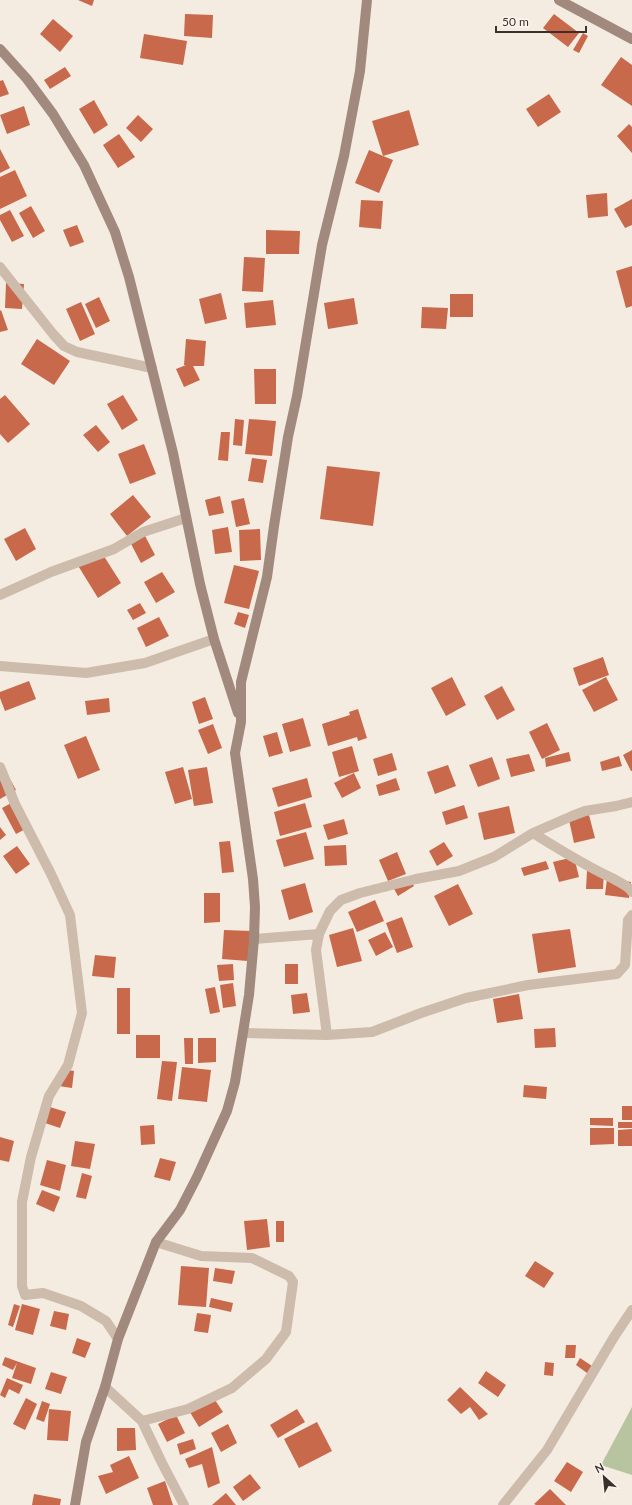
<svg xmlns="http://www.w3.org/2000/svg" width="632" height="1505" font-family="Lato,sans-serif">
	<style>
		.green { fill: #b8c4a0 }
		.building { fill: #c8694b }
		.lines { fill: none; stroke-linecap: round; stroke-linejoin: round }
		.street { stroke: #cdbbac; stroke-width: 10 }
		.secondary { stroke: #a18a7d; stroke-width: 10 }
	</style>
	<rect width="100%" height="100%" fill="#f4ebe1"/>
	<path class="green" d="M 632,1407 L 632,1475 L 601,1465 Z"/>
	<path class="building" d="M 78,0 L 94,0 L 92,6 Z
		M 185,14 L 213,15 L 212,38 L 184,36 Z
		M 554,14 L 579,33 L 568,47 L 543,28 Z
		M 53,19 L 73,36 L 60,52 L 40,34 Z
		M 583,33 L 588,36 L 579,53 L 573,50 Z
		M 144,34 L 187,41 L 183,65 L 140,58 Z
		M 621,57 L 632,65 L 632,106 L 601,85 Z
		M 65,67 L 71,76 L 50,89 L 44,80 Z
		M 3,80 L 9,94 L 0,97 L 0,81 Z
		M 549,94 L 561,112 L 538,127 L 526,109 Z
		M 94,100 L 108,125 L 94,134 L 79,109 Z
		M 24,106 L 30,125 L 7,134 L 0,115 Z
		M 409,110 L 419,145 L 383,156 L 393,160 L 379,193 L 355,183 L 369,150 L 383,156 L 372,121 Z
		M 138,115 L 153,129 L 141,142 L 126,128 Z
		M 629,124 L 632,127 L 632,153 L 617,136 Z
		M 119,134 L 135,157 L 118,168 L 103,145 Z
		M 0,149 L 10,168 L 0,173 Z
		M 15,170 L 27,196 L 0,209 L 0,177 Z
		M 607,193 L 608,216 L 588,218 L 586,195 Z
		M 632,199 L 632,225 L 625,228 L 614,209 Z
		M 361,200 L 383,201 L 381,229 L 359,227 Z
		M 31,206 L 45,231 L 33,238 L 19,213 Z
		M 10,210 L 24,236 L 12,242 L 0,220 L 0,215 Z
		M 77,225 L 84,242 L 70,247 L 63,230 Z
		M 266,230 L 300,231 L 299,254 L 266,254 Z
		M 244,257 L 265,258 L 263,292 L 242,291 Z
		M 632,266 L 632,306 L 626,308 L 616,271 Z
		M 6,283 L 24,284 L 22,309 L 5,308 Z
		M 221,293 L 227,319 L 205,324 L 199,299 Z
		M 450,294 L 473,294 L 473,317 L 450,317 Z
		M 99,297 L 110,321 L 96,328 L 85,304 Z
		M 354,298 L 358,324 L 328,329 L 324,303 Z
		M 273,300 L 276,325 L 246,328 L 244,303 Z
		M 81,302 L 95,334 L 80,341 L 66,309 Z
		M 422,307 L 448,308 L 446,329 L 421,328 Z
		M 1,310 L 8,330 L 0,332 L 0,311 Z
		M 37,339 L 70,361 L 54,385 L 21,364 Z
		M 186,339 L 206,341 L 204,366 L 193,366 L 200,380 L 184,387 L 176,369 L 186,365 L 184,365 Z
		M 254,369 L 276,369 L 276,404 L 255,404 Z
		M 5,395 L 30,424 L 8,443 L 0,434 L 0,399 Z
		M 123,395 L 138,420 L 122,430 L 107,404 Z
		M 235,419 L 244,420 L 242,446 L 233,445 Z
		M 249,419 L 276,421 L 272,456 L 245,454 Z
		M 96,425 L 110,442 L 98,452 L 83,435 Z
		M 221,432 L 230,432 L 228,461 L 218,460 Z
		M 144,444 L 156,474 L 130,484 L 118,454 Z
		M 252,458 L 267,460 L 263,483 L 248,481 Z
		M 327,466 L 380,472 L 373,526 L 320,519 Z
		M 133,495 L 151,517 L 127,536 L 110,514 Z
		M 220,496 L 224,513 L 209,516 L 205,500 Z
		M 244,498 L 250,524 L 236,527 L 231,501 Z
		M 228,527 L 232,552 L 215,554 L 212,530 Z
		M 25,528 L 36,549 L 16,561 L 4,539 Z
		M 260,529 L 261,560 L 240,561 L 239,530 Z
		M 143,532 L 155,555 L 141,563 L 129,540 Z
		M 100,550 L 121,583 L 98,598 L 77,564 Z
		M 234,565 L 259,571 L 249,609 L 224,603 Z
		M 162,572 L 175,592 L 156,603 L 144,582 Z
		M 140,603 L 146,613 L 133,620 L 127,610 Z
		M 238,612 L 249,615 L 245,628 L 234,624 Z
		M 159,617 L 169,636 L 146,647 L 137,628 Z
		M 603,657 L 609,675 L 579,686 L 573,668 Z
		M 452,677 L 466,705 L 446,716 L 431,688 Z
		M 606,677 L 618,700 L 594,712 L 582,690 Z
		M 29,681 L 36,699 L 5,711 L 0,698 L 0,692 Z
		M 502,686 L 515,710 L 497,720 L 484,696 Z
		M 205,697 L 213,719 L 199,724 L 192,702 Z
		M 109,698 L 110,712 L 87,715 L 85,701 Z
		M 358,709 L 367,738 L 358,741 L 357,737 L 328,746 L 322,724 L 350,715 L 349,712 Z
		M 303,718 L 311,746 L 290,752 L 282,724 Z
		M 547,723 L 560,750 L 542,759 L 529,732 Z
		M 213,724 L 222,748 L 208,754 L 198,730 Z
		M 277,732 L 283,753 L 269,757 L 263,736 Z
		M 86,736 L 100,770 L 78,779 L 64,745 Z
		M 352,746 L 359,771 L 339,777 L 332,752 Z
		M 632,750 L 632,771 L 631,771 L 623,755 Z
		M 569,752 L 571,761 L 546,767 L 545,758 Z
		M 392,753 L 397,770 L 378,776 L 373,759 Z
		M 529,754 L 535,771 L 511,777 L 506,759 Z
		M 619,756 L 622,766 L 602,771 L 600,762 Z
		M 492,757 L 500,779 L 478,787 L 469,765 Z
		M 448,765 L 456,786 L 435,794 L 427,772 Z
		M 183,767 L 192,799 L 175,804 L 165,772 Z
		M 207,767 L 213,803 L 194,806 L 188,770 Z
		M 4,768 L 16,790 L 0,799 L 0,770 Z
		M 354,773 L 361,788 L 342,798 L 334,783 Z
		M 307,778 L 312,797 L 278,807 L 272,788 Z
		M 396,778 L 400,790 L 379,796 L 376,785 Z
		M 17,800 L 31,826 L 16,834 L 2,808 Z
		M 305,803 L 312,827 L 280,836 L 274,812 Z
		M 464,805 L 468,818 L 446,825 L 442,812 Z
		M 509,806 L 515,833 L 484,840 L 478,813 Z
		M 589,815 L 595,838 L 574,843 L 569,820 Z
		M 344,819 L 348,834 L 328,840 L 323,825 Z
		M 0,827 L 6,835 L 0,840 Z
		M 306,832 L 314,859 L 284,867 L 276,840 Z
		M 230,841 L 234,872 L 222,873 L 219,842 Z
		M 444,842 L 453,856 L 437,866 L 429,851 Z
		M 346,845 L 347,865 L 325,866 L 324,846 Z
		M 17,846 L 30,864 L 16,874 L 3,856 Z
		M 397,852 L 406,874 L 388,881 L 379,860 Z
		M 574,857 L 579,877 L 559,882 L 553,862 Z
		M 546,861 L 549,869 L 524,876 L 521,868 Z
		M 587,871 L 604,871 L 603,889 L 586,889 Z
		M 409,877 L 414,886 L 398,896 L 393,887 Z
		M 607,879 L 631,882 L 629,898 L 605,895 Z
		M 305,883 L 313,912 L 289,920 L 281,890 Z
		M 458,884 L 473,914 L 449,926 L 434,896 Z
		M 204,893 L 220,893 L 220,922 L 204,923 Z
		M 375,900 L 384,921 L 357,932 L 348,912 Z
		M 402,917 L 413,947 L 397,953 L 386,923 Z
		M 353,928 L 362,961 L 337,967 L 329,935 Z
		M 570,929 L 576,967 L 538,973 L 532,934 Z
		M 224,930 L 251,931 L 248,961 L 222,959 Z
		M 385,932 L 393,947 L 376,956 L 368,940 Z
		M 95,955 L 116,957 L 114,978 L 92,976 Z
		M 233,964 L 234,980 L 219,981 L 217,965 Z
		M 285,964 L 298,964 L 298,984 L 285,984 Z
		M 233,983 L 236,1006 L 223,1008 L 220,985 Z
		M 215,987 L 220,1012 L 210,1014 L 205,989 Z
		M 117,988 L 130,988 L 130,1034 L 117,1034 Z
		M 307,993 L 310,1012 L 293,1014 L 291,995 Z
		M 519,994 L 523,1019 L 497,1023 L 493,999 Z
		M 555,1028 L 556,1047 L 535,1048 L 534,1029 Z
		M 136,1035 L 160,1035 L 160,1058 L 136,1058 Z
		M 184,1038 L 193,1038 L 193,1064 L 185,1064 Z
		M 198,1038 L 216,1038 L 216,1062 L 198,1063 Z
		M 162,1061 L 177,1062 L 172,1101 L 157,1099 Z
		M 182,1067 L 211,1070 L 207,1102 L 178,1099 Z
		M 62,1069 L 74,1071 L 72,1088 L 59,1086 Z
		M 524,1085 L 547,1087 L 546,1099 L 523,1097 Z
		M 622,1106 L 632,1106 L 632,1120 L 622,1120 Z
		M 50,1107 L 66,1112 L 60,1128 L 45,1123 Z
		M 590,1118 L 613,1118 L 613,1126 L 590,1125 Z
		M 618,1122 L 632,1122 L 632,1128 L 618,1128 Z
		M 154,1125 L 155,1144 L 141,1145 L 140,1126 Z
		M 590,1128 L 614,1128 L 614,1144 L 590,1145 Z
		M 632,1129 L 632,1146 L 618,1146 L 618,1130 Z
		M 0,1137 L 14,1141 L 9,1162 L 0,1160 Z
		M 75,1141 L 95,1144 L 90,1169 L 71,1166 Z
		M 160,1158 L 176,1162 L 170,1181 L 154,1177 Z
		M 47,1160 L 66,1165 L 60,1191 L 40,1185 Z
		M 82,1173 L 92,1176 L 86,1199 L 76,1197 Z
		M 42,1190 L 60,1197 L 54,1212 L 36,1204 Z
		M 267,1219 L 270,1247 L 247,1250 L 244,1221 Z
		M 276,1221 L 284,1221 L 284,1242 L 276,1242 Z
		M 535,1261 L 554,1273 L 544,1288 L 525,1276 Z
		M 181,1266 L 209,1268 L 206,1307 L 178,1305 Z
		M 215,1268 L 235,1271 L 232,1284 L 213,1281 Z
		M 211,1298 L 233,1303 L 231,1312 L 209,1307 Z
		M 14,1304 L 20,1306 L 13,1327 L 8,1325 Z
		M 22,1304 L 40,1309 L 33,1335 L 15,1330 Z
		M 54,1311 L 69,1314 L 66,1330 L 50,1326 Z
		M 197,1313 L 211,1315 L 208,1333 L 194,1331 Z
		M 77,1338 L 91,1343 L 85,1358 L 72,1353 Z
		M 566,1345 L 576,1345 L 575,1358 L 565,1358 Z
		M 5,1357 L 36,1368 L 31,1384 L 12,1378 L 17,1363 L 13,1370 L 2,1365 Z
		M 580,1358 L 592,1366 L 587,1373 L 576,1365 Z
		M 545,1362 L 554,1363 L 553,1376 L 544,1375 Z
		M 486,1371 L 506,1385 L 498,1397 L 478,1383 Z
		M 51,1372 L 67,1377 L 61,1394 L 45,1389 Z
		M 7,1378 L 23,1385 L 19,1394 L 9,1389 L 5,1398 L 0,1395 Z
		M 460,1387 L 488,1414 L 479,1420 L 470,1407 L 461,1414 L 447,1400 Z
		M 211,1394 L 223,1412 L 199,1427 L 188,1409 Z
		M 26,1398 L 37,1404 L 25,1430 L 13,1424 Z
		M 42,1401 L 50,1404 L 44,1422 L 36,1419 Z
		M 49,1409 L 71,1411 L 68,1441 L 47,1440 Z
		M 297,1409 L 305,1422 L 278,1438 L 270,1425 Z
		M 176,1415 L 185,1433 L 167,1442 L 158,1424 Z
		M 317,1422 L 332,1451 L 299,1468 L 284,1439 Z
		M 228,1424 L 237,1443 L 221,1452 L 211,1433 Z
		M 117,1428 L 135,1428 L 136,1450 L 117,1451 Z
		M 193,1439 L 196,1449 L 180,1455 L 177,1444 Z
		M 212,1447 L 220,1483 L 208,1488 L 202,1464 L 189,1468 L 185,1459 Z
		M 129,1456 L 139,1478 L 106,1494 L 98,1476 L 113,1472 L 110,1465 Z
		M 567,1462 L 583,1472 L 571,1492 L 554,1481 Z
		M 250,1474 L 261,1488 L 243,1501 L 233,1487 Z
		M 165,1481 L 173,1505 L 153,1505 L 147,1488 Z
		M 550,1489 L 566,1505 L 536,1505 L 534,1504 Z
		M 226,1493 L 236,1505 L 212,1505 Z
		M 34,1494 L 61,1499 L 60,1505 L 32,1505 Z"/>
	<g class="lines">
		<path class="street" d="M 0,267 L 53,334 L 64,346 L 77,352 L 152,368
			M 0,595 L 51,572 L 114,549 L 143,532 L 186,518
			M 0,666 L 86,673 L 145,663 L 214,639
			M 0,767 L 15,804 L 51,874 L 70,915 L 82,1013 L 68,1065 L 49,1096 L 31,1157 L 22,1202 L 22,1286 L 25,1295 L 43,1293 L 81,1306 L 106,1321 L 118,1339
			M 533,833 C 559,849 584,865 612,878 C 618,882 628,885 632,892
			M 254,939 L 319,934
			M 243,1033 L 327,1035 L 372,1032 L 421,1013 L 466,998 L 528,985 L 617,974 L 625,965 L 628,920 L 632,915
			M 327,1035 L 316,950 L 319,934 L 330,911 L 341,900 L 360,893 L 416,879 L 459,871 L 494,857 L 533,833 L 572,816 L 585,811 L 616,806 L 632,802
			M 105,1387 L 142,1421 L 162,1463 L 184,1505
			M 142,1421 L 188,1409 L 232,1388 L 266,1359 L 286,1332 L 293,1282 L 289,1276 L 252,1258 L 201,1256 L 156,1242
			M 503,1505 L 547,1450 L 614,1337 L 632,1310"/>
		<path class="secondary" d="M 559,0 L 632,39
			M 0,49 L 27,79 L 53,114 L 84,165 L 115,232 L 129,277 L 173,453 L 200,584 L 214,639 L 238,713
			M 75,1505 L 86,1442 L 105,1387 L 118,1339 L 156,1242 L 180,1210 L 197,1177 L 227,1111 L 235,1082 L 249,995 L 254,939 L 255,907 L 253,879 L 235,753 L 241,722 L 241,682 L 267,577 L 274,526 L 288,437 L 297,396 L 322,245 L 344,156 L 360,71 L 367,0"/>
	</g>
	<g transform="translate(604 1477) rotate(333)" stroke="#fbf5ee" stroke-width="3" paint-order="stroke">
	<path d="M0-3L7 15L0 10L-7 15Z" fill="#3b302b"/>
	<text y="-6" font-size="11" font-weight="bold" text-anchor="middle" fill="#3b302b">N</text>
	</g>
	<path d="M496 26v6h90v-6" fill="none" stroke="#3b302b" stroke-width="2"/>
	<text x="502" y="26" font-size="12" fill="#3b302b" stroke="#fbf5ee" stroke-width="3" paint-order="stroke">50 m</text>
</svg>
